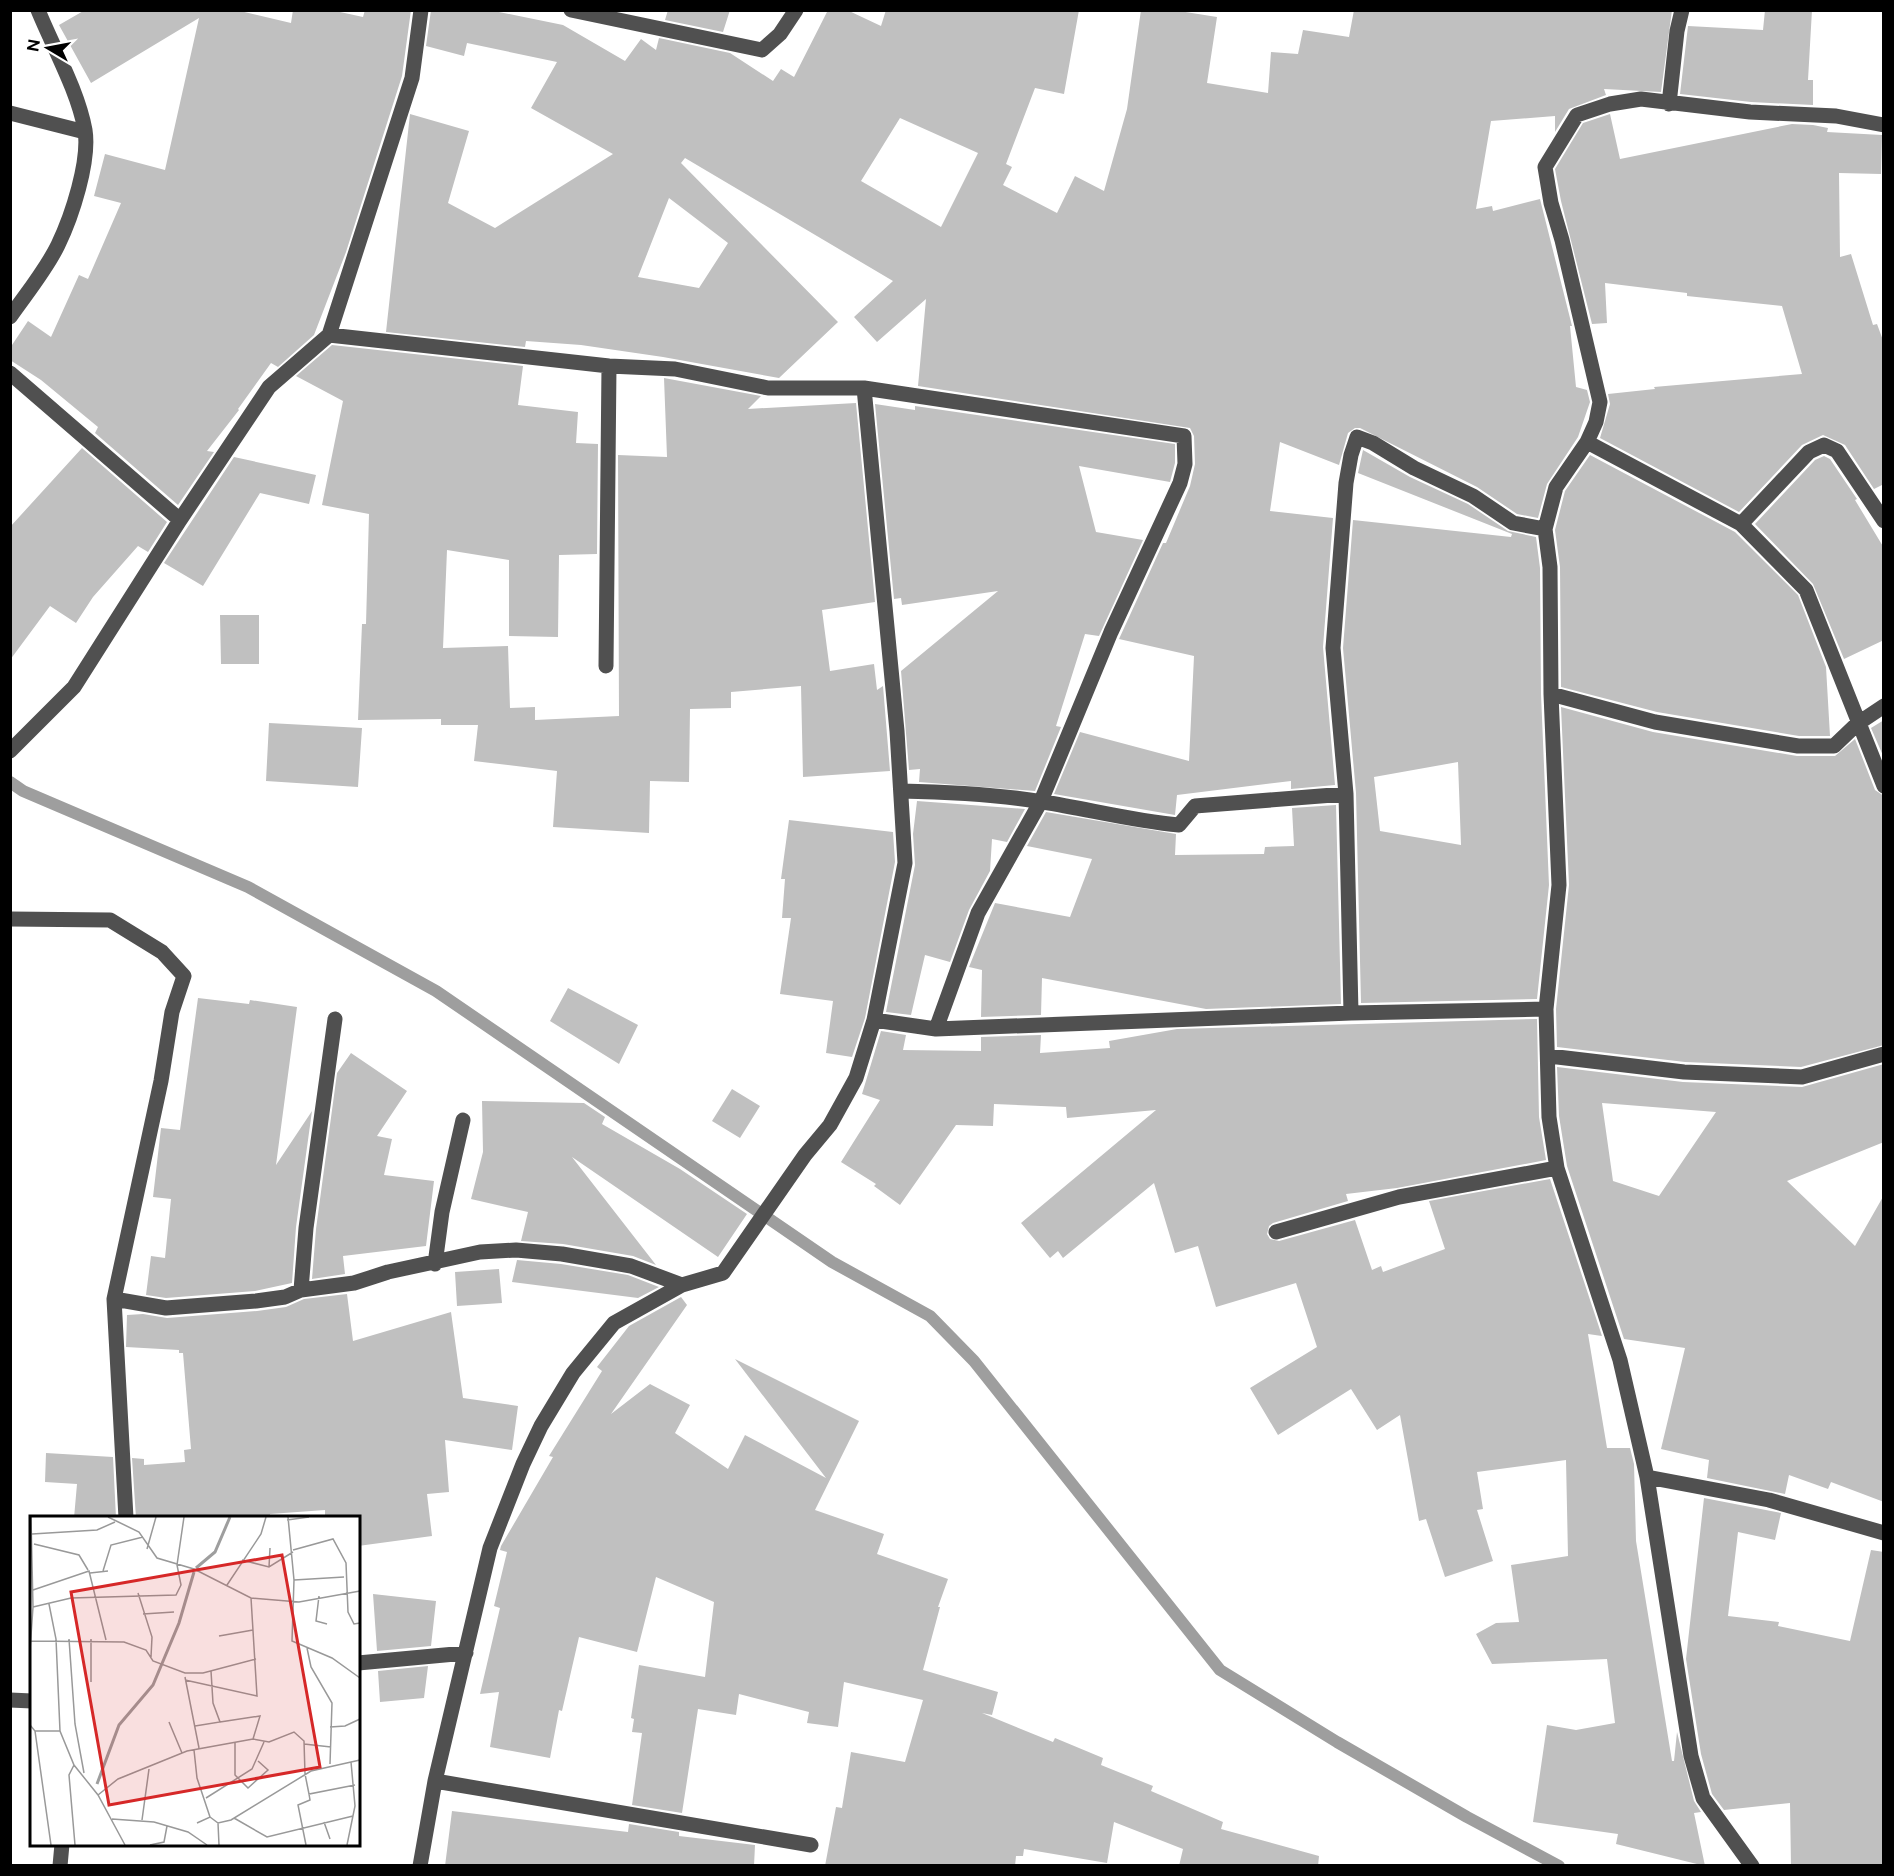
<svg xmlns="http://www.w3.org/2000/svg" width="1894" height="1876" font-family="'Public Sans',sans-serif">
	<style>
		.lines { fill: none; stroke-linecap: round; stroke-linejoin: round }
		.stream { stroke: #9e9e9e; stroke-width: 12 }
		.building { fill: #c0c0c0; fill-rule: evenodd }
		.minor { stroke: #505050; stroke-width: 15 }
		.inset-river { fill: none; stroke: #9e9e9e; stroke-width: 3 }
		.inset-road { fill: none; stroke: #999; stroke-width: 1.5 }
		.view { fill: #d62828; fill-opacity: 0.15; stroke: #d62828; stroke-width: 3 }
		.inset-edge { fill: none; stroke: #000; stroke-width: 3 }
	</style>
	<rect width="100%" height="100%" fill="#fff"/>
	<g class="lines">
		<path class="stream" d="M 10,782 L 23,791 L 248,887 L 436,991 L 832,1262 L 930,1316 L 974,1361 L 1220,1670 L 1337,1742 L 1467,1817 L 1559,1866"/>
	</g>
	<path class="building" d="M 85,10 L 236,10 L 291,23 L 293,10 L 331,10 L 363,17 L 365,10 L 411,10 L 402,76 L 346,252 L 314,335 L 278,367 L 271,363 L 238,409 L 239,410 L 207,451 L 214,452 L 178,505 L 95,433 L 98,427 L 41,380 L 10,360 L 10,348 L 28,321 L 51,337 L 79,275 L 88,279 L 121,203 L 94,196 L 105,154 L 165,170 L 199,18 L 91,83 L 59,25 Z
		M 431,10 L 489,10 L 563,25 L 625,61 L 641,39 L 656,50 L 659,38 L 730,53 L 773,81 L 781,69 L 794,77 L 828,10 L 847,10 L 881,26 L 886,10 L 1079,10 L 1064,94 L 1035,88 L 1006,164 L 1012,167 L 1003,185 L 1057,213 L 1075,176 L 1104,191 L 1127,109 L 1141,10 L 1173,10 L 1217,17 L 1207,83 L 1268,93 L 1271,52 L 1298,54 L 1303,30 L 1349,37 L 1354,10 L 1672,10 L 1661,92 L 1604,89 L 1606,95 L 1569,109 L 1555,132 L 1555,116 L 1491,121 L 1476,209 L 1492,206 L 1493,211 L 1540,199 L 1572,326 L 1570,326 L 1576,387 L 1587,390 L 1590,402 L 1578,437 L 1547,484 L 1538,518 L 1517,514 L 1477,487 L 1360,428 L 1355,428 L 1348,433 L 1339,465 L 1280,442 L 1270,511 L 1333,518 L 1323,647 L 1335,785 L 1291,789 L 1291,781 L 1177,795 L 1175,815 L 1054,794 L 1080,732 L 1189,761 L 1194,656 L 1119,639 L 1163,543 L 1166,543 L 1190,486 L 1195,464 L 1194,436 L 1190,428 L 918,386 L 926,299 L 877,342 L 854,317 L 893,281 L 685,158 L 681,163 L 838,322 L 779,378 L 663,357 L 581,345 L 526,341 L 525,347 L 386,332 L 410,114 L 469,131 L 448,203 L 495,228 L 613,154 L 531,108 L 557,62 L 467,43 L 464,56 L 426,46 ZM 900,118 L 978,153 L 941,227 L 861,181 ZM 669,198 L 728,243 L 699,288 L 638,277 Z
		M 668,10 L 730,10 L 723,32 L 665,20 Z
		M 1765,10 L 1812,10 L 1808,80 L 1813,80 L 1813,105 L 1751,102 L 1680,94 L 1688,26 L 1763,30 Z
		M 1610,114 L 1620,159 L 1792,124 L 1813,125 L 1828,128 L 1827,132 L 1882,135 L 1881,174 L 1839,173 L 1840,257 L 1851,254 L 1873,325 L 1877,324 L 1884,343 L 1884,484 L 1874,489 L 1845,445 L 1823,435 L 1802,445 L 1739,512 L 1600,438 L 1610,404 L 1608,394 L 1655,389 L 1654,387 L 1802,374 L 1782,306 L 1687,296 L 1687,293 L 1605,283 L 1607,323 L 1592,324 L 1561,201 L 1555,169 L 1583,123 Z
		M 332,345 L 523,366 L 518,405 L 578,412 L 576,443 L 598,444 L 597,554 L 559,555 L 558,637 L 509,636 L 509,560 L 447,550 L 443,648 L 508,646 L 510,708 L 535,707 L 535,720 L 619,716 L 618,455 L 667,457 L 664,378 L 761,396 L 748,409 L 856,403 L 875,602 L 822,610 L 830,671 L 874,664 L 877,690 L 883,686 L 890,771 L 803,777 L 801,686 L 731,692 L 731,708 L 690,709 L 689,782 L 650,781 L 649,833 L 553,827 L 557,771 L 474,761 L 478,725 L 441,725 L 441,719 L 358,720 L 362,624 L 366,624 L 369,514 L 322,505 L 343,401 L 296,376 Z
		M 875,404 L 915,410 L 915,406 L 1175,444 L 1175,463 L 1170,482 L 1079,466 L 1096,532 L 1143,540 L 1099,636 L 1085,634 L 1056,726 L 1061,727 L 1035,791 L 919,782 L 920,769 L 909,770 L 901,671 L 998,591 L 902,605 L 901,598 L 894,599 Z
		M 82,448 L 167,522 L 148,552 L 138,546 L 93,597 L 76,623 L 50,606 L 10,660 L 10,527 Z
		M 1363,450 L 1410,477 L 1468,504 L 1508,531 L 1536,537 L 1540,568 L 1541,694 L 1549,885 L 1537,999 L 1361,1003 L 1356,793 L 1343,648 L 1353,520 L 1511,537 L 1512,534 L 1358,473 ZM 1458,762 L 1461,845 L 1380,831 L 1374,777 Z
		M 1590,455 L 1735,532 L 1798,595 L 1826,667 L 1830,736 L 1799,736 L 1657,712 L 1561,687 L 1560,567 L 1555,530 L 1565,491 Z
		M 1824,456 L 1830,459 L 1857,499 L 1855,500 L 1884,548 L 1884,640 L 1844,659 L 1813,584 L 1755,524 L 1815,460 Z
		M 234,457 L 316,475 L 309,504 L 260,493 L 203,586 L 164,563 Z
		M 220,615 L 259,615 L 259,664 L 221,664 Z
		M 1561,707 L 1653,732 L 1797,756 L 1835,756 L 1855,739 L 1875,790 L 1884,796 L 1884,1045 L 1801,1067 L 1685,1062 L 1557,1047 L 1556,1009 L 1569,885 Z
		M 1884,720 L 1884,758 L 1871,728 Z
		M 269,723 L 362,728 L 358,787 L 266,781 Z
		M 917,801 L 1025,809 L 1007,842 L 992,839 L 990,871 L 969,910 L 950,962 L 925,955 L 911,1015 L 886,1012 L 915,865 L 913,834 Z
		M 1336,805 L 1341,1004 L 1206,1009 L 1042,978 L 1041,1015 L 981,1017 L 982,970 L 969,967 L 995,903 L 1070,917 L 1092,859 L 1027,846 L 1046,812 L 1176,834 L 1175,855 L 1264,854 L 1265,847 L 1294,846 L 1292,808 Z
		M 789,820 L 893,832 L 895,862 L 865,1018 L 852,1057 L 826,1053 L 833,1001 L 780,994 L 791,918 L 782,918 L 785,879 L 781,879 Z
		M 568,988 L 638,1025 L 619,1064 L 550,1021 Z
		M 198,998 L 249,1004 L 250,1000 L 297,1007 L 276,1165 L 312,1111 L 296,1227 L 292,1283 L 255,1291 L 166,1298 L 146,1295 L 151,1256 L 165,1258 L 171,1199 L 153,1197 L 161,1128 L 180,1130 Z
		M 1537,1019 L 1539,1117 L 1546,1160 L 1397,1188 L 1346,1194 L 1348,1201 L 1273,1223 L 1269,1226 L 1267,1234 L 1270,1239 L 1279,1241 L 1355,1220 L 1372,1270 L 1381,1266 L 1383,1272 L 1445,1249 L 1429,1201 L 1550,1179 L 1602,1336 L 1588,1334 L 1607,1448 L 1630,1448 L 1634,1464 L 1636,1541 L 1672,1761 L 1674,1761 L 1677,1732 L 1694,1801 L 1701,1812 L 1694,1813 L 1705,1866 L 1616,1844 L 1618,1834 L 1533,1822 L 1547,1725 L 1576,1730 L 1615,1723 L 1607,1659 L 1492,1664 L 1476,1634 L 1496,1623 L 1519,1622 L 1511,1565 L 1568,1556 L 1566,1460 L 1477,1472 L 1483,1509 L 1477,1510 L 1493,1561 L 1445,1577 L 1426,1519 L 1419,1521 L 1400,1415 L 1377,1430 L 1351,1389 L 1278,1435 L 1250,1388 L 1317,1347 L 1296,1283 L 1216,1307 L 1198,1246 L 1175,1253 L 1154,1183 L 1063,1258 L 1058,1251 L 1050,1258 L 1021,1223 L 1156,1110 L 1067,1118 L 1066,1107 L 994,1104 L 993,1126 L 956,1125 L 900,1205 L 874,1186 L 876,1184 L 841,1162 L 880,1100 L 862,1094 L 881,1031 L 906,1035 L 903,1050 L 981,1051 L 981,1037 L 1041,1035 L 1040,1053 L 1110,1048 L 1109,1041 L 1177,1029 Z
		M 351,1053 L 407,1091 L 377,1136 L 392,1139 L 384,1175 L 434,1181 L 426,1246 L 343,1256 L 345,1274 L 312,1279 L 316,1229 L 337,1073 Z
		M 1884,1064 L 1884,1142 L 1787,1181 L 1855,1246 L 1884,1195 L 1884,1502 L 1831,1482 L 1828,1489 L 1789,1475 L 1785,1494 L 1707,1478 L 1709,1460 L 1661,1449 L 1685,1348 L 1624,1339 L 1567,1166 L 1559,1116 L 1557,1067 L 1683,1082 L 1802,1087 ZM 1602,1103 L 1716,1112 L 1659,1196 L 1613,1181 Z
		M 732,1089 L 760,1106 L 740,1138 L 712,1121 Z
		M 482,1101 L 584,1103 L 605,1117 L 602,1124 L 680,1169 L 747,1214 L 718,1257 L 572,1157 L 656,1265 L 633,1256 L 563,1244 L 521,1241 L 528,1212 L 471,1199 L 483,1152 Z
		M 517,1260 L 561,1264 L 628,1275 L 659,1287 L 638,1298 L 512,1282 Z
		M 499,1269 L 502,1303 L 457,1306 L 455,1272 Z
		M 347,1294 L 353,1341 L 451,1312 L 463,1398 L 518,1406 L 512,1450 L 445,1440 L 449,1492 L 427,1494 L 432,1536 L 358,1546 L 358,1518 L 325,1518 L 325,1510 L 270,1514 L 270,1518 L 136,1518 L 132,1458 L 144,1459 L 144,1465 L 185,1462 L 184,1450 L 191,1449 L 183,1353 L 179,1353 L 179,1350 L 126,1347 L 127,1315 L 143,1314 L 167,1318 L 257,1311 L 286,1307 L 304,1299 Z
		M 681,1297 L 687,1305 L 611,1414 L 650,1384 L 690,1405 L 675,1433 L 728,1469 L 745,1435 L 826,1478 L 735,1359 L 859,1421 L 815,1510 L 884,1534 L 877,1554 L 948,1579 L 938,1607 L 940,1607 L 923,1670 L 998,1692 L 992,1715 L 982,1713 L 1053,1742 L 1055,1738 L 1103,1758 L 1101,1765 L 1153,1786 L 1151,1791 L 1223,1822 L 1221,1829 L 1319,1856 L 1318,1866 L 1179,1866 L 1183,1849 L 1114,1822 L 1107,1863 L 1024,1849 L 1023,1856 L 1016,1856 L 1015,1866 L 825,1866 L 836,1807 L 842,1808 L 851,1752 L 905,1762 L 923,1700 L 844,1682 L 838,1727 L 807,1723 L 809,1712 L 739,1694 L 736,1715 L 698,1709 L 682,1813 L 632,1805 L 642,1733 L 632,1732 L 634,1719 L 631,1718 L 639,1665 L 705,1677 L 714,1602 L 656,1577 L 637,1652 L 579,1637 L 562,1711 L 559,1710 L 550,1758 L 490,1747 L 499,1692 L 480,1694 L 500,1608 L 494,1606 L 507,1552 L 500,1550 L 501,1546 L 553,1457 L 549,1456 L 602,1371 L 597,1367 L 629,1326 Z
		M 46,1453 L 113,1457 L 116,1518 L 74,1518 L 77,1484 L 45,1482 Z
		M 1704,1498 L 1781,1513 L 1775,1540 L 1738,1532 L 1728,1616 L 1779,1622 L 1778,1626 L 1850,1641 L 1871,1550 L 1884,1552 L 1884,1866 L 1791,1866 L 1790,1803 L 1724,1810 L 1712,1794 L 1701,1754 L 1686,1659 Z
		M 373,1594 L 436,1601 L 431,1646 L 377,1651 Z
		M 428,1666 L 424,1698 L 380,1702 L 378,1671 Z
		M 452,1811 L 628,1832 L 629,1824 L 679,1832 L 679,1836 L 755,1845 L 754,1866 L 445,1866 Z"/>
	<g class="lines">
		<path class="minor" d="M 571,10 L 762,50 L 780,34 L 796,10
			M 1669,104 L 1677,31 L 1682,10
			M 10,113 L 85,132
			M 10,317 C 26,294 46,270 58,245 C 72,216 90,161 85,130 C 78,91 53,47 38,10
			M 329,335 L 609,366 L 675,369 L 768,388 L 864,388 L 1184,436 L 1185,464 L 1180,483 L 1111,632 L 1041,801 L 978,913 L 936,1029
			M 10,373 L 180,520
			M 1587,442 L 1741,524 L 1806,590 L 1884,786
			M 1741,524 L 1809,452 L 1824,445 L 1837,451 L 1884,521
			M 606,666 L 609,366
			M 1551,694 L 1655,722 L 1798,746 L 1834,746 L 1857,724 L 1884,706
			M 10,751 L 74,687 L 180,520 L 269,387 L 329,335 L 412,78 L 421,10
			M 901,791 C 948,792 996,794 1043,802 C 1088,809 1133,821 1179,825 L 1195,806 L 1346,794 L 1351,1013
			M 1346,794 L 1333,648 L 1346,483 L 1351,455 L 1357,437 L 1373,443 L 1414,468 L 1473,496 L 1513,523 L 1545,529
			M 10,919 L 110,920 L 162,952 L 184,976 L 172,1012 L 161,1081 L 114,1299 L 126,1518
			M 874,1020 L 936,1029 L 1351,1013 L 1546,1009
			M 1549,1056 L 1684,1072 L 1802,1077 L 1884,1054
			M 1276,1232 L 1399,1197 L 1557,1168
			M 435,1264 L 442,1212 L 463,1120
			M 301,1290 L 306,1228 L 335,1019
			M 114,1299 L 166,1308 L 256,1301 L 285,1297 L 301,1290 L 354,1283 L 388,1272 L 480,1252 L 516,1250 L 562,1254 L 631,1266 L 682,1285
			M 1647,1477 L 1769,1500 L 1884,1533
			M 358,1663 L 466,1653
			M 10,1700 L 32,1701
			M 435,1781 L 811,1845
			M 60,1866 L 62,1844
			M 420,1866 L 435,1781 L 490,1548 L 523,1464 L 541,1426 L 573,1373 L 614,1323 L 682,1285 L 723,1273 L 805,1155 L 830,1125 L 856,1078 L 874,1020 L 905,863 L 897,731 L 864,388
			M 1752,1866 L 1703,1798 L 1691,1756 L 1647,1477 L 1620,1360 L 1557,1168 L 1549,1117 L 1546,1009 L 1559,885 L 1551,694 L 1550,567 L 1545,529 L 1556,487 L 1587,442 L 1596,422 L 1600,402 L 1562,240 L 1551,203 L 1545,167 L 1577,115 L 1610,104 L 1641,99 L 1750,112 L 1836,116 L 1884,125"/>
	</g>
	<g transform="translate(30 1516)">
		<rect width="330" height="330" fill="#fff"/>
		<path class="inset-river" d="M 166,52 L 185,36 L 200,1M 67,268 L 89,209 L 123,169 L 149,107 L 164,56"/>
		<path class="inset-road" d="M 78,1 L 109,16 L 127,42 L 164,53 L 221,82 L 269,86 L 330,75M 258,1 L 264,64 L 262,125 L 302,142 L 330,162M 257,4 L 279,1M 2,18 L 67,14 L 85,6M 4,28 L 49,39 L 58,54M 117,33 L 126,1M 263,34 L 303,23 L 316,47 L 318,96 L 324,108 L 330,107M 212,44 L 239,51 L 263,36M 239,51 L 240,32M 73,55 L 81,29 L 113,21M 60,57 L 78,55M 264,64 L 314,61M 197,69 L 231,18 L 236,1M 3,74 L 59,55 L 76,124M 108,77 L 122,121 L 121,141M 289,80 L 286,105 L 297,108M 19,88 L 26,123 L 30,215 L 44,249 L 68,279 L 95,329M 3,91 L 41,82 L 146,79 L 151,69 L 147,49 L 154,1M 113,98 L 144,96M 189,120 L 223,114M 39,123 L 45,208 L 54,257M 61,123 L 61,166M 1,125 L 94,126 L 116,134 L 123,145 L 155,157 L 173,157 L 226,143M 277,132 L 281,151 L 302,187 L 300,248M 0,134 L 3,91 L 1,1M 155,161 L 169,232M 155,164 L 227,180 L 221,82M 139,206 L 152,237M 190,206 L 230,200 L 223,223M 0,209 L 5,215 L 21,329M 165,210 L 190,206 L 183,187 L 181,155M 300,211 L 315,210 L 330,203M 5,215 L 30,215M 205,227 L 205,259 L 218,272 L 238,254 L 228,245M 274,228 L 301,231M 164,234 L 167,262 L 180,301M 44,249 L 39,259 L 45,329M 275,258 L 279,278 L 325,269M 68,279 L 88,263 L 157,235 L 223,223 L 239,226 L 264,216 L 274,225 L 275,258M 176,282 L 222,253 L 234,226M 204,302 L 237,321 L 323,300M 82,303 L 124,306 L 158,316 L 177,329M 112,304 L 119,253M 294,306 L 300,323M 167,307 L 180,301 L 188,307 L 201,304 L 281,255 L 330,244M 188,307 L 189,329M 120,329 L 134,326 L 137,310M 276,329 L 268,289 L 280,284 L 279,278M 317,329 L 325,290 L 321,246"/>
		<path class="view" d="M 252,39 L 290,251 L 79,289 L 41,76 Z"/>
		<rect width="330" height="330" class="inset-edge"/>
	</g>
	<rect width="1894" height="1876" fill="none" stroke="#000000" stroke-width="24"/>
	<g transform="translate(48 48) rotate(280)" stroke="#ffffff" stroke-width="4.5" paint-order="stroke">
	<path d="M0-4.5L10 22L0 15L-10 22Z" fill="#000000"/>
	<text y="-9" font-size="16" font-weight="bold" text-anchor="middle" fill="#000000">N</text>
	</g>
</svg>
